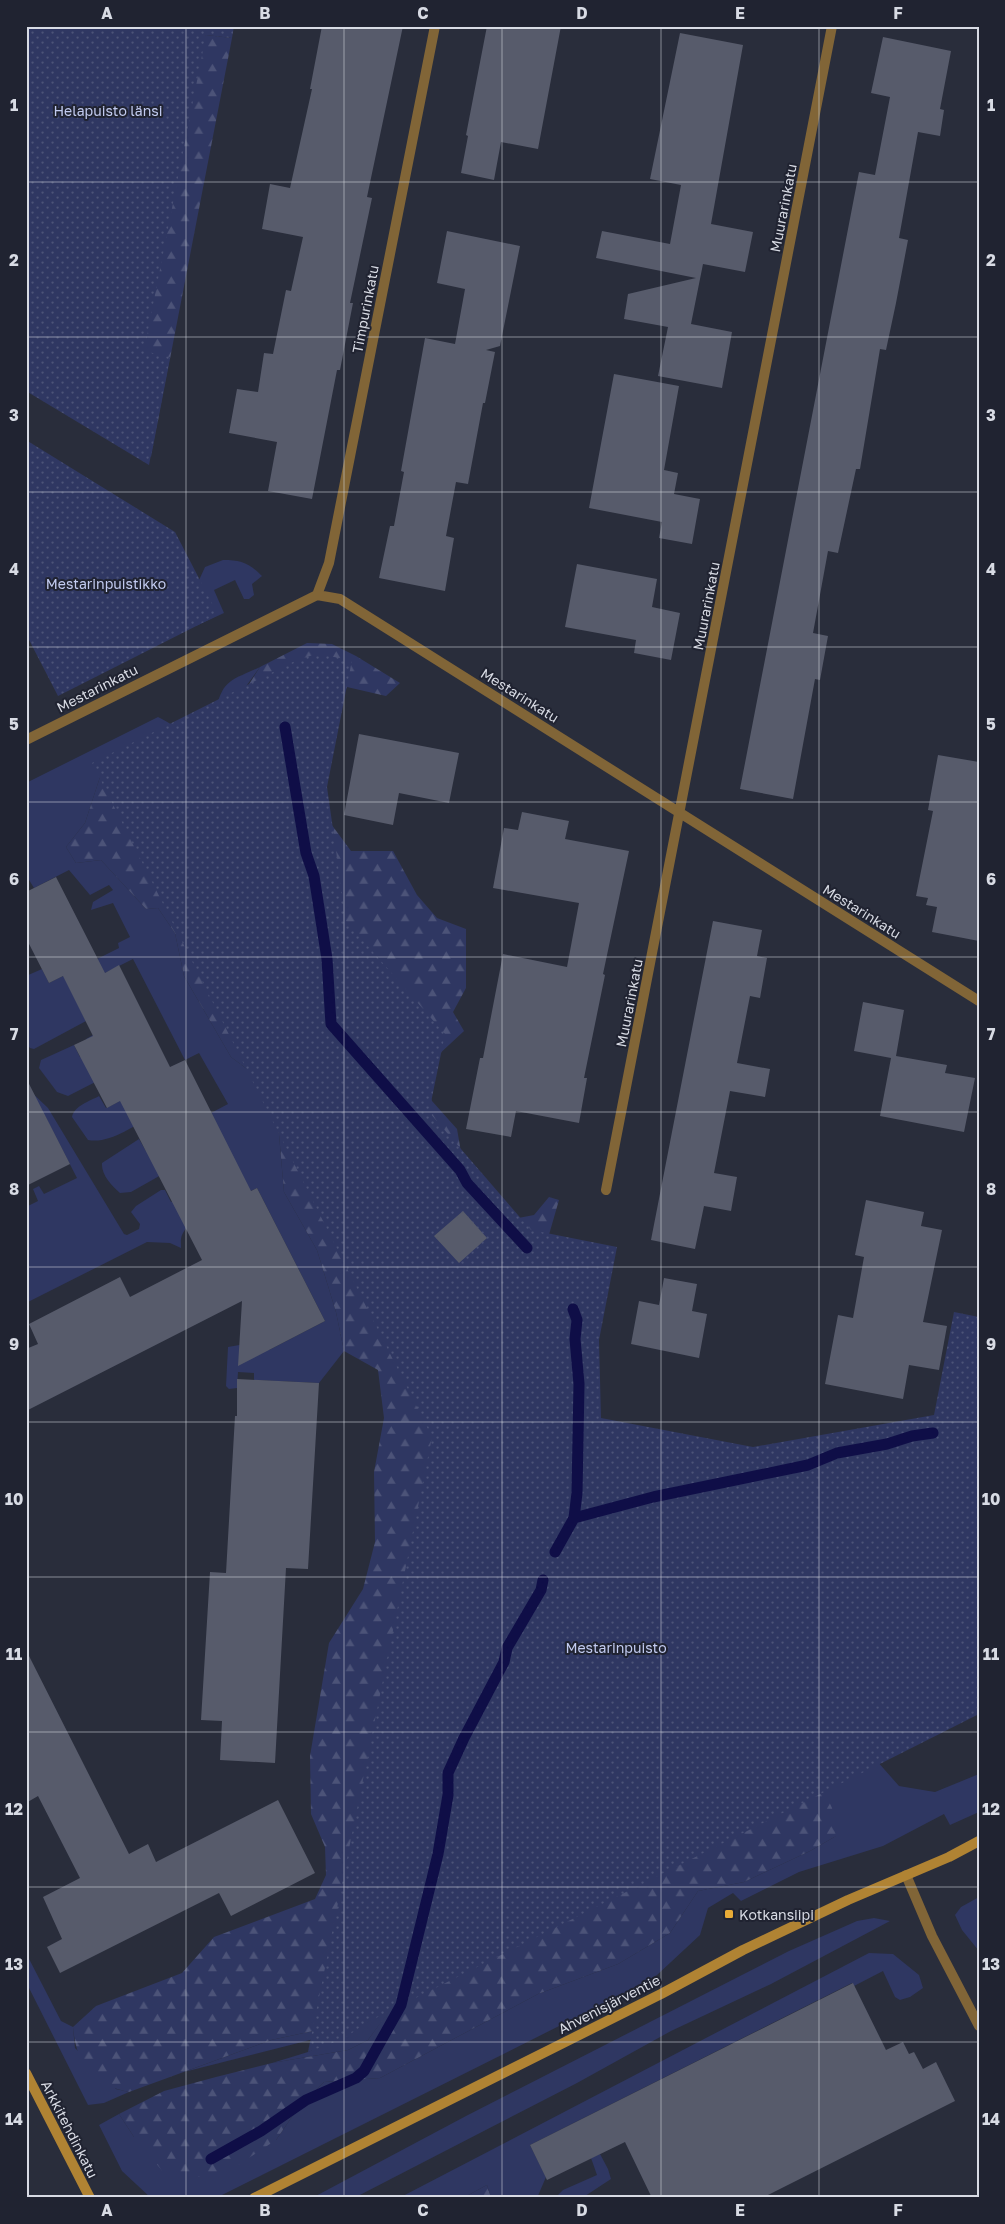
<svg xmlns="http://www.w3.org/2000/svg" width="1005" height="2224" font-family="'Golos Text',sans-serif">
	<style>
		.green { fill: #2f3762 }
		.forest { fill: url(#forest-firs) }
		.park { fill: url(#park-dots) }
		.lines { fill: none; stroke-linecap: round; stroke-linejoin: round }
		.stream { stroke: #0f0e47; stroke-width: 11 }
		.building { fill: #575b6b }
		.street { stroke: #816537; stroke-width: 10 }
		.secondary { stroke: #b08333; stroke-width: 10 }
		.grid { fill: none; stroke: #d8dbe4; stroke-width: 1; stroke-opacity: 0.55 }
		.poi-dot { fill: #e8ab37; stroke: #202331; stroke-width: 2 }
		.labels { text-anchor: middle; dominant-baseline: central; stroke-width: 4; stroke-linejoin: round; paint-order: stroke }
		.park-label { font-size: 14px; fill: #c2cbf0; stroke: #202331 }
		.street-label { font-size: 14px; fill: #d8dbe4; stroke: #202331 }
		.poi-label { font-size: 14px; fill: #d8dbe4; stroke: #202331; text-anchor: start }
		.neatline { fill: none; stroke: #d8dbe4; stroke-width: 2 }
		.grid-label { font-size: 16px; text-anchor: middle; font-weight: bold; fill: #d8dbe4 }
	</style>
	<defs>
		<pattern id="forest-firs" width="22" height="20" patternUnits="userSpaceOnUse" patternTransform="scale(1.25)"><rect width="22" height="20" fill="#2f3762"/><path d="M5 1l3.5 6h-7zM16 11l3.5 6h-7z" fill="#4c5378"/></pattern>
		<pattern id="park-dots" width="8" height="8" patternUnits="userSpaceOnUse" patternTransform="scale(1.25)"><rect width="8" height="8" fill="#2f3762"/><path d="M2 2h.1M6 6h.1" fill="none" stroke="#4c5378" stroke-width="1.8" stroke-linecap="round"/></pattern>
	</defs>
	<rect width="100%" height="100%" fill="#292d3b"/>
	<path class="green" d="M 223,560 C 241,560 249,563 262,576 L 252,584 L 254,595 L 249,599 L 244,599 L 235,580 L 214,590 L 224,613 L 196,626 L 191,626 L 185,611 L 205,567 Z
		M 260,667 L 242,692 L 214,716 C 223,679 228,682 260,667 Z
		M 158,717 C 186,730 194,748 206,774 L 306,1050 L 331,1112 L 389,1223 L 398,1253 L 414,1333 L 430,1361 L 498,1459 L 510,1482 L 517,1512 L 519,1531 L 517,1552 L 510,1573 L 436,1723 L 423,1761 L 393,1896 L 375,1963 L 360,2001 L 348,2019 L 336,2029 L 310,2040 L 184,2072 L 271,2040 L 313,2031 L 354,1997 L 364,1971 L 393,1859 L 425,1724 L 443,1693 L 448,1663 L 461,1658 L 503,1563 L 493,1468 L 468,1435 L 458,1429 L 416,1370 L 397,1324 L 376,1236 L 352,1196 L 326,1159 L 301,1091 L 268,1028 L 222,994 L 210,938 L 204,852 L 186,808 L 150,783 L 101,774 L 85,823 L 66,847 L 76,863 L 101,860 L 146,909 L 158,908 L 175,933 L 184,976 L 231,1057 L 263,1081 L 279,1134 L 284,1192 L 317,1250 L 336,1312 L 344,1351 L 319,1383 L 256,1380 L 256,1390 L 254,1389 L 254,1373 L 238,1372 L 237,1388 L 229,1389 L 226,1386 L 228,1347 L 245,1344 L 251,1357 L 265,1350 L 259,1337 L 262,1337 L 269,1350 L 325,1321 L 257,1188 C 239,1197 192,1215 183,1233 C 180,1238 181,1243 181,1248 L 170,1243 L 147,1242 L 26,1303 L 26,1207 L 38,1201 L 33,1189 L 39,1186 L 44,1194 L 77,1178 L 45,1116 L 29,1123 L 26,1118 L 26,1087 L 48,1108 L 124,1234 L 127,1235 L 139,1229 L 140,1224 L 131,1212 L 136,1206 L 161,1190 L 165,1190 L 171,1202 L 183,1196 L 177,1183 L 184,1179 L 188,1187 L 236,1163 L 211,1113 L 228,1104 L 199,1053 L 185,1060 L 133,959 L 71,990 L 86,1021 L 34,1049 L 30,1048 L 26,1043 L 26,976 L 42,969 L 49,983 L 119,948 L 118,943 L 130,937 L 113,903 L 91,910 L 93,902 L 113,890 L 109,885 L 90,895 L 69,870 L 34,888 L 26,875 L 26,783 Z
		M 93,1035 L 113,1073 L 68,1096 L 57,1092 L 39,1068 L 41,1060 L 74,1045 L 80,1057 L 92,1050 L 86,1039 Z
		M 112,1090 L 152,1116 C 133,1126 110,1144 88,1140 L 72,1117 C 74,1106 90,1101 99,1096 L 106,1108 L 118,1102 Z
		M 139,1139 L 146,1151 L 157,1145 L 177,1166 L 131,1192 L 120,1193 C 112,1186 101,1175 102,1163 Z
		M 854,1735 L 899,1786 L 935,1792 L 979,1774 L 979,1812 L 950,1825 L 944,1814 L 883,1846 L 799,1872 L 741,1901 L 733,1893 L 708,1908 L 700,1935 L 657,1975 L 611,2000 L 216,2198 L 151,2198 L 122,2171 L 99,2125 L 119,2114 L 134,2137 L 276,2140 L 298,2108 L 324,2082 L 380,2078 L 538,1994 L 618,1964 L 670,1933 L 698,1891 L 744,1882 L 810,1851 L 836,1836 L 389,2012 L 368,2040 L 348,2050 L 272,2063 L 308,2052 L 357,2028 Z
		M 979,1897 L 979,1951 L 962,1930 L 955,1915 L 961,1907 Z
		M 874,1918 L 890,1921 L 771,1984 L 671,2031 L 577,2083 L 354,2198 L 312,2198 L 466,2116 L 789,1951 L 857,1921 Z
		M 26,1953 L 61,2021 L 73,2027 L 75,2048 L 116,2089 L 129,2092 L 104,2103 L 88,2105 L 26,1982 Z
		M 869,1953 L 893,1954 L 919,1975 L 923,1988 L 910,1997 L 900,2000 L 895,1997 L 883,1971 L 854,1986 L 852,1983 L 530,2145 L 546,2177 L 537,2198 L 491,2198 L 487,2185 L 463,2198 L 399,2198 Z
		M 600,2154 L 608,2169 L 611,2179 L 582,2198 L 555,2198 L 563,2190 L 597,2175 L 591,2158 Z"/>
	<path class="forest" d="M 206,35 L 232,38 L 151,457 L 26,347 Z
		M 307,643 L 332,644 L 356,656 L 400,683 L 386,696 L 347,687 L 333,720 L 320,809 L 351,851 L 393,851 L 417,895 L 437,918 L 466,929 L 466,988 L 453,1012 L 464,1031 L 436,1057 L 419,1065 L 432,1101 L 457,1129 L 465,1175 L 498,1222 L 534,1215 L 549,1197 L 559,1200 L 544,1252 L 494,1256 L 229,715 L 260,667 Z
		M 101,774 L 440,1402 L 354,1997 L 313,2031 L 271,2040 L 129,2092 C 92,2085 76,2063 73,2027 L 96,2006 L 182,1973 L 214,1937 L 315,1899 L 326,1875 L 325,1847 L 311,1814 L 310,1756 L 329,1643 L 363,1589 L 375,1542 L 374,1472 L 384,1418 L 378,1370 L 344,1351 L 336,1312 L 317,1250 L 284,1192 L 279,1134 L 263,1081 L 231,1057 L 184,976 L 175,933 L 158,908 L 146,909 L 101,860 L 76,863 L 66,847 L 85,823 Z
		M 815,1772 L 832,1808 L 836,1836 L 810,1851 L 744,1882 L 698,1891 L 670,1933 L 618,1964 L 538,1994 L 380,2078 L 324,2082 L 298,2108 L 276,2140 L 217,2179 L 164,2173 L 134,2137 L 119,2114 L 164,2091 L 216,2077 L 272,2063 L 348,2050 L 368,2040 L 389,2011 Z
		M 487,2185 L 491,2198 L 463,2198 Z"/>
	<path class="park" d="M 26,26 L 234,26 L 232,38 L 206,35 L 144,351 L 170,357 L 149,465 L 26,391 Z
		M 26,440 L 175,532 L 218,615 L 58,696 L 26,634 Z
		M 316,654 L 352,660 L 327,787 L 346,921 L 445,1034 L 429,1112 L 531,1230 L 617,1247 L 599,1340 L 601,1418 L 753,1447 L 934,1415 L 954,1312 L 979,1317 L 979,1714 L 368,2022 L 343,2039 L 308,2052 L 432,1437 L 92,763 L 295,661 Z"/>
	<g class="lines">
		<path class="stream" d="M 285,727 L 306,853 L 314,876 L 327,959 L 331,1024 L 460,1170 L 467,1183 L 527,1248
			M 573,1309 L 577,1320 L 575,1339 L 579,1384 L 577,1493 L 574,1518
			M 555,1552 L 574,1518 L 653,1497 L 808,1465 L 837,1453 L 887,1444 L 912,1436 L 933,1433
			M 211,2159 L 261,2131 L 306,2100 L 356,2078 L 364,2071 L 401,2005 L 438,1854 L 448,1795 L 448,1773 L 464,1738 L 504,1662 L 507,1648 L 541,1590 L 543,1580"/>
	</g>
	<path class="building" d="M 322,26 L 403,26 L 367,197 L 372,198 L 350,303 L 353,303 L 340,370 L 337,370 L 312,499 L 268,491 L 277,442 L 229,433 L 237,389 L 258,392 L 264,353 L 273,354 L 286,290 L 291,291 L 303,237 L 262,229 L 270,184 L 290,188 L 312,89 L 310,89 Z
		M 487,26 L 561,26 L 538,149 L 501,142 L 494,180 L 461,173 L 468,136 L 466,135 Z
		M 680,33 L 743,45 L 711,224 L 753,232 L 745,272 L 703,264 L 691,324 L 732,332 L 722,388 L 658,376 L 668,327 L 624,319 L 628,294 L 696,278 L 596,258 L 602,231 L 670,244 L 681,185 L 650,179 Z
		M 883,37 L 951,51 L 940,109 L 944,110 L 940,136 L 918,132 L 899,238 L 908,240 L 896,303 L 886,350 L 880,349 L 860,469 L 856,469 L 838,553 L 828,551 L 813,633 L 828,636 L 820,680 L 815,679 L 793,799 L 740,789 L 859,172 L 875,175 L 890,97 L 871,93 Z
		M 447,231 L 520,246 L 500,346 L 486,350 L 495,352 L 485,403 L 483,403 L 468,484 L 456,482 L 446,536 L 454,538 L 445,591 L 379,578 L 390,526 L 394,526 L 404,472 L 401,471 L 425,338 L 455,344 L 465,289 L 437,283 Z
		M 614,374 L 679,386 L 664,470 L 678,473 L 674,494 L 700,499 L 692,544 L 659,538 L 662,522 L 589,508 Z
		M 577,564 L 657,579 L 652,607 L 680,613 L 671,660 L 634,653 L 636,640 L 565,627 Z
		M 359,734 L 459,753 L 449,803 L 399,793 L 393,825 L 344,815 Z
		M 938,755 L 979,762 L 979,941 L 932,932 L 937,907 L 926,905 L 928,898 L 916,896 L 933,811 L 928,810 Z
		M 522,812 L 569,821 L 565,839 L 629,851 L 603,974 L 605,975 L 584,1078 L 587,1078 L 579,1123 L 516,1111 L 511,1137 L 466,1129 L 480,1058 L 483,1058 L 503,954 L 567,967 L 579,903 L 493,888 L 504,828 L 518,830 Z
		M 56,877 L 105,973 L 119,965 L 170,1067 L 185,1060 L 251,1191 L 257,1188 L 325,1321 L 238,1366 L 242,1301 L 26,1411 L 26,1349 L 38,1344 L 29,1324 L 120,1277 L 130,1297 L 202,1260 L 120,1101 L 107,1108 L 74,1045 L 93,1036 L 63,976 L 49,983 L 26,938 L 26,892 Z
		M 713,921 L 762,930 L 757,956 L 767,958 L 760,998 L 750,996 L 737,1063 L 770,1069 L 765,1097 L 730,1091 L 714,1173 L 737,1177 L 731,1211 L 704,1206 L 695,1249 L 651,1240 Z
		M 863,1002 L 904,1010 L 896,1056 L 947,1065 L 945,1073 L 975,1078 L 964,1132 L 880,1116 L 891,1058 L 854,1051 Z
		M 26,1078 L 70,1164 L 26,1186 Z
		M 866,1200 L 924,1212 L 921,1226 L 942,1230 L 923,1322 L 947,1326 L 939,1370 L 909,1365 L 903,1399 L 825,1384 L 838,1315 L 853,1318 L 864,1257 L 855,1255 Z
		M 463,1211 L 487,1238 L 459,1263 L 434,1236 Z
		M 664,1278 L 697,1284 L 692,1311 L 707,1314 L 699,1358 L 631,1344 L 639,1301 L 659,1305 Z
		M 237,1379 L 319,1383 L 308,1569 L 286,1568 L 275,1763 L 220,1760 L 222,1721 L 201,1720 L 210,1572 L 226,1573 L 235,1416 L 237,1416 Z
		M 26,1650 L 129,1854 L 148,1844 L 156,1862 L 278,1800 L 315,1873 L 231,1916 L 219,1893 L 60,1973 L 47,1947 L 62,1939 L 43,1897 L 80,1878 L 38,1796 L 26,1803 Z
		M 853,1983 L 886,2050 L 903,2042 L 909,2054 L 914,2052 L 923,2069 L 936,2062 L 955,2101 L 762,2198 L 652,2198 L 625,2142 L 547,2180 L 530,2145 Z"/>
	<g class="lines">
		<path class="street" d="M 317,595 L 329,563 L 435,26
			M 26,740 L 317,595 L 340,599 L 979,1001
			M 606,1190 L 832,26
			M 906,1875 L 932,1936 L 979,2026"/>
		<path class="secondary" d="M 26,2073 L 90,2198
			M 254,2198 L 661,1994 L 743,1950 L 848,1900 L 949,1857 L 979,1841"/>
	</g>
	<path class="grid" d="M 186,26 L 186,2198M 344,26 L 344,2198M 502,26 L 502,2198M 661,26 L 661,2198M 819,26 L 819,2198M 26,182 L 979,182M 26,337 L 979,337M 26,492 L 979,492M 26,647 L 979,647M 26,802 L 979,802M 26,957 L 979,957M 26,1112 L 979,1112M 26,1267 L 979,1267M 26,1422 L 979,1422M 26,1577 L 979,1577M 26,1732 L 979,1732M 26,1887 L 979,1887M 26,2042 L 979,2042"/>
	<rect class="poi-dot" x="724" y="1909" width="10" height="10" rx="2.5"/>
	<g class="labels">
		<g class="park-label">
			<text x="108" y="110">Helapuisto länsi</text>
			<text x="106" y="583">Mestarinpuistikko</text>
			<text x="616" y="1647">Mestarinpuisto</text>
		</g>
		<g class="street-label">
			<text transform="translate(783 208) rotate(-79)">Muurarinkatu</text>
			<text transform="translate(365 309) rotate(-79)">Timpurinkatu</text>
			<text transform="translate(706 606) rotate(-79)">Muurarinkatu</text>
			<text transform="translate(97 688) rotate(-27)">Mestarinkatu</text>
			<text transform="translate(520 695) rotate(32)">Mestarinkatu</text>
			<text transform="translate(862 911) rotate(32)">Mestarinkatu</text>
			<text transform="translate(629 1003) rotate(-79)">Muurarinkatu</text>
			<text transform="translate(609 2004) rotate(-27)">Ahvenisjärventie</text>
			<text transform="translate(70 2129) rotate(63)">Arkkitehdinkatu</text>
		</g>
		<g class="poi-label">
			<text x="739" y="1914">Kotkansiipi</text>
		</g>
	</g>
	<rect width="1005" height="2224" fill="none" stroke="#202331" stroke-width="55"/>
	<rect x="28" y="28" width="950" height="2168" class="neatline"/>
	<g class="grid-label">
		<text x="107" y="19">A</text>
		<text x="265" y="19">B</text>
		<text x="423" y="19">C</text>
		<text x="582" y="19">D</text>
		<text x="740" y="19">E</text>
		<text x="898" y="19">F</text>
		<text x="14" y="111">1</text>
		<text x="991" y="111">1</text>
		<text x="14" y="266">2</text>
		<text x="991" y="266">2</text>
		<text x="14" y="421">3</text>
		<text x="991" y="421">3</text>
		<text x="14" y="575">4</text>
		<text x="991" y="575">4</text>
		<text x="14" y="730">5</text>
		<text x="991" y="730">5</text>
		<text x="14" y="885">6</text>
		<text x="991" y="885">6</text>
		<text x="14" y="1040">7</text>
		<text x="991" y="1040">7</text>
		<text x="14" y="1195">8</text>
		<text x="991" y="1195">8</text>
		<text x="14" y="1350">9</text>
		<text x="991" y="1350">9</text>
		<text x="14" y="1505">10</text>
		<text x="991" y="1505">10</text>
		<text x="14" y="1660">11</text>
		<text x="991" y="1660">11</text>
		<text x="14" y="1815">12</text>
		<text x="991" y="1815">12</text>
		<text x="14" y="1970">13</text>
		<text x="991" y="1970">13</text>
		<text x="14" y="2125">14</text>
		<text x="991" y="2125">14</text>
		<text x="107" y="2216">A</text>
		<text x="265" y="2216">B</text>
		<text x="423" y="2216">C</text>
		<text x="582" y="2216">D</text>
		<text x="740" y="2216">E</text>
		<text x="898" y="2216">F</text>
	</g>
</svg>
